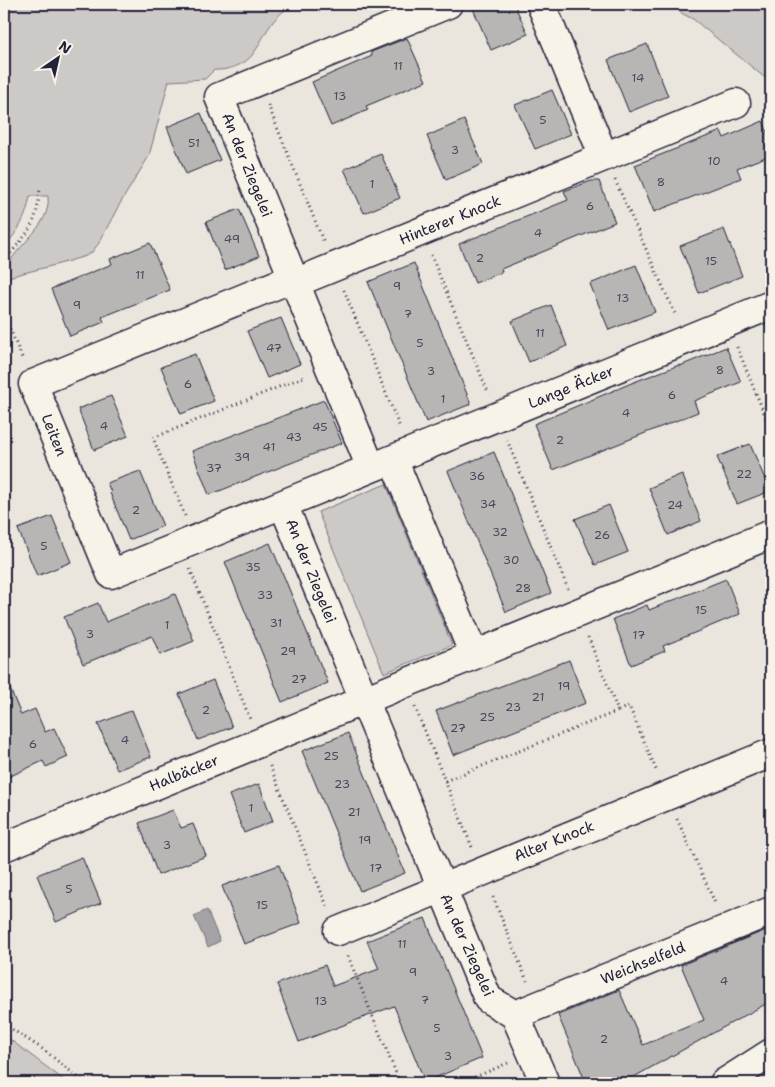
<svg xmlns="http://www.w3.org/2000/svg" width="775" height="1087" font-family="'Shantell Sans',sans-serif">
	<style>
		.green { fill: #cdc9c6; stroke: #787680 }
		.water { fill: #a6a3a6; stroke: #716f7b }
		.building { fill: #b8b6b5; stroke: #22223b }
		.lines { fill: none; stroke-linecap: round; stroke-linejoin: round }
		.minor-casing { stroke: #22223b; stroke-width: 31 }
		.path { stroke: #22223b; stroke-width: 3; stroke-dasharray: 1 4; stroke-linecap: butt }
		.minor { stroke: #f7f3e8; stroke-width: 28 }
		.labels { text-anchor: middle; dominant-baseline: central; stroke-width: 4; stroke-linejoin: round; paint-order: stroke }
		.number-label { font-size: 12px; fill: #48475a }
		.street-label { font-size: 15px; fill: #22223b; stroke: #f7f3e8 }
	</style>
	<rect width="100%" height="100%" fill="#eae6de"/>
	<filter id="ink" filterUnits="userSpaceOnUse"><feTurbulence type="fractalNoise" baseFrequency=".02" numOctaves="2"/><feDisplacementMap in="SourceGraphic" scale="10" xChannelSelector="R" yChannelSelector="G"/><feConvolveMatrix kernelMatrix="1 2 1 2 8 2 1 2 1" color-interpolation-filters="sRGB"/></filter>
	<g filter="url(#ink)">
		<path class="green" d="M 4,4 L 295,4 C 282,10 272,21 265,34 C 261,40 258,48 253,54 C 246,65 226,71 214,70 L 205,79 L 169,81 L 149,156 L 118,207 L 99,243 L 92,252 L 86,256 L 59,264 L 4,278 C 8,247 52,230 48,196 L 30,196 C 26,219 19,230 4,247 Z
			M 670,4 L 771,4 L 771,80 L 764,77 L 693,19 L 683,14 Z
			M 386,484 L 452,645 L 384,673 L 318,512 Z
			M 4,1035 L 68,1083 L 4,1083 Z"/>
		<path class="water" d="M 207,910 L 220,941 L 208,947 L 194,916 Z"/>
		<path class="building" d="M 471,4 L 514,4 L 528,34 L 491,50 Z
			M 407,38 L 426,81 L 366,106 L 368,110 L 331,126 L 312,82 L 372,56 L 371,52 Z
			M 647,44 L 668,96 L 629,112 L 608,60 Z
			M 552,90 L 571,134 L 535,149 L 515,105 Z
			M 201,113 L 220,160 L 186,174 L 167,127 Z
			M 464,120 L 483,164 L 446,180 L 427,136 Z
			M 763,121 L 771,141 L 771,155 L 737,168 L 741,178 L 654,212 L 635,165 L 721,131 L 724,138 Z
			M 381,154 L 400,198 L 364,213 L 344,169 Z
			M 591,181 L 599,181 L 615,222 L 501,269 L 502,272 L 475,283 L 459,244 L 568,200 L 564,191 Z
			M 239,209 L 259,256 L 225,270 L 206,222 Z
			M 724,229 L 742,276 L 699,293 L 680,246 Z
			M 150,243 L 170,290 L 102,317 L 104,322 L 70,336 L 51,289 L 112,264 L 110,259 Z
			M 414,263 L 471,404 L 426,422 L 368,282 Z
			M 636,265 L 655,312 L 609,330 L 590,284 Z
			M 551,305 L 567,346 L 529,362 L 512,321 Z
			M 281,318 L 300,364 L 267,378 L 247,331 Z
			M 726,347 L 741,382 L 694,401 L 698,412 L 553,470 L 534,424 L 634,382 L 679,365 L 680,366 Z
			M 195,354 L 214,401 L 181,414 L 161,367 Z
			M 111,396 L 128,436 L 94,450 L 78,409 Z
			M 324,400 L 342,443 L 209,495 L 192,451 Z
			M 750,444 L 770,491 L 737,504 L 717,457 Z
			M 494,452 L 551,593 L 506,612 L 448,471 Z
			M 140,471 L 163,526 L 129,540 L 110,493 L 111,492 L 107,483 Z
			M 682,474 L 701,521 L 668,535 L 649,488 Z
			M 609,505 L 628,552 L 595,565 L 575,519 Z
			M 52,516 L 71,562 L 37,576 L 18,529 Z
			M 270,543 L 328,683 L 282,702 L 225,562 Z
			M 726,579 L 740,614 L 663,646 L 665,651 L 631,665 L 613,619 L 647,605 L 649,610 Z
			M 175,594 L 194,641 L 160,655 L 152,636 L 83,664 L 64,617 L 98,603 L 106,622 Z
			M 569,660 L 586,703 L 453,755 L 436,711 Z
			M 4,674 L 21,715 L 35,709 L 45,732 L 54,728 L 68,757 L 46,767 L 43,761 L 4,779 Z
			M 213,680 L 232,727 L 198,740 L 179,694 Z
			M 132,710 L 151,757 L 117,770 L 98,724 Z
			M 348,733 L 405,873 L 360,891 L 302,751 Z
			M 259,784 L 273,821 L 244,833 L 229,795 Z
			M 173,810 L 181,828 L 193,824 L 206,856 L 158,875 L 139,823 Z
			M 82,857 L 101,903 L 56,922 L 37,875 Z
			M 279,865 L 301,923 L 244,944 L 222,886 Z
			M 425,918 L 482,1058 L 425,1082 L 394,1006 L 299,1042 L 277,984 L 325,965 L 333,986 L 379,969 L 367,941 Z
			M 771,928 L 771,1001 L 623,1083 L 586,1083 L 558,1015 L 619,990 L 643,1045 L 704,1020 L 681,965 Z"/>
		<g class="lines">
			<g class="minor-casing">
				<path id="minor" d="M 541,4 L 604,157
					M 295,283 L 736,103
					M 393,459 L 474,655
					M 371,468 L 219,97 L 448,4
					M 283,504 L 111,574 L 33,384 L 293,278
					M 4,847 L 771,534
					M 338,931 L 771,753
					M 515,1015 L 771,911
					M 545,1083 L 515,1015 L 488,999 L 283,504 L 771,305
					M 724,1083 L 771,1053"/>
			</g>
			<path class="path" d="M 268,105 L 324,243
				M 615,180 L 676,316
				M 431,255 L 488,392
				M 4,261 C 28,232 37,227 40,188
				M 344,290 L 400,428
				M 4,315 L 23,360
				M 737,347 L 771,430
				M 507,440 L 568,589
				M 185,516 L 153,438 L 306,376
				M 190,569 L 250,719
				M 588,637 L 618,711 L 629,706 L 657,772
				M 415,707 L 472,847
				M 270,766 L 327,906
				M 445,781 L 618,711
				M 677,819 L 716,905
				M 493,897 L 527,981
				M 348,956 L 400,1083
				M 4,1024 L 44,1050 L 85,1083
				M 461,1083 L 508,1063"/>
			<use href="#minor" class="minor"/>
		</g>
	</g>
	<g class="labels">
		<g class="number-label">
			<text x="398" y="66">11</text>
			<text x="638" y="78">14</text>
			<text x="340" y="96">13</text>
			<text x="543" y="120">5</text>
			<text x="194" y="143">51</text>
			<text x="455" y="150">3</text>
			<text x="714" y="161">10</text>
			<text x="661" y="182">8</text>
			<text x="372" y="184">1</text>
			<text x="590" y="206">6</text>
			<text x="538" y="233">4</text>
			<text x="232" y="239">49</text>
			<text x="480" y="258">2</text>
			<text x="711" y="261">15</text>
			<text x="140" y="275">11</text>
			<text x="397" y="286">9</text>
			<text x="623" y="298">13</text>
			<text x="77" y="305">9</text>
			<text x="408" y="314">7</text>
			<text x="540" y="333">11</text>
			<text x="420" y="343">5</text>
			<text x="274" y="348">47</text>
			<text x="720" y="370">8</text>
			<text x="431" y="371">3</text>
			<text x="188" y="384">6</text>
			<text x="672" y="395">6</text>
			<text x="443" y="399">1</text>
			<text x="626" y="413">4</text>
			<text x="104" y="426">4</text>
			<text x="320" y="427">45</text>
			<text x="294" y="437">43</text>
			<text x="560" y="440">2</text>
			<text x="269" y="447">41</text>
			<text x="242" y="457">39</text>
			<text x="214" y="468">37</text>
			<text x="744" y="474">22</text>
			<text x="477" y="476">36</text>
			<text x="488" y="504">34</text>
			<text x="675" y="505">24</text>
			<text x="136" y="510">2</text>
			<text x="500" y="532">32</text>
			<text x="602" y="535">26</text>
			<text x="44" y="546">5</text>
			<text x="511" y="560">30</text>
			<text x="253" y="567">35</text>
			<text x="523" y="588">28</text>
			<text x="265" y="595">33</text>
			<text x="701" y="610">15</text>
			<text x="276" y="623">31</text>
			<text x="167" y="625">1</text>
			<text x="90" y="634">3</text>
			<text x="639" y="635">17</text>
			<text x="288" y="651">29</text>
			<text x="299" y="679">27</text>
			<text x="564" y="686">19</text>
			<text x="538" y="697">21</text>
			<text x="513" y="707">23</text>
			<text x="206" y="710">2</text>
			<text x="487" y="717">25</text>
			<text x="458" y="728">27</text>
			<text x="125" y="740">4</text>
			<text x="33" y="744">6</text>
			<text x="331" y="756">25</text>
			<text x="342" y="784">23</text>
			<text x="251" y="808">1</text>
			<text x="354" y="812">21</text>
			<text x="365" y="840">19</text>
			<text x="167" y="845">3</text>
			<text x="376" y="868">17</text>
			<text x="69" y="889">5</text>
			<text x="262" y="905">15</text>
			<text x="402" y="944">11</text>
			<text x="413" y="972">9</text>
			<text x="724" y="981">4</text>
			<text x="425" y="1000">7</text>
			<text x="321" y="1001">13</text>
			<text x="437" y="1028">5</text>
			<text x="604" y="1039">2</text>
			<text x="448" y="1056">3</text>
		</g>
		<g class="street-label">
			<text transform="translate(247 165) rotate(68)">An der Ziegelei</text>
			<text transform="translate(450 220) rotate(-22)">Hinterer Knock</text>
			<text transform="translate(571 387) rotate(-22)">Lange Äcker</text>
			<text transform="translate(54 435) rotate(68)">Leiten</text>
			<text transform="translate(311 571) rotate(68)">An der Ziegelei</text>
			<text transform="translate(184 773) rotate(-22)">Halbäcker</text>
			<text transform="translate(554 841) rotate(-22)">Alter Knock</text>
			<text transform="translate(467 945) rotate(66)">An der Ziegelei</text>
			<text transform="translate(643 963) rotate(-22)">Weichselfeld</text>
		</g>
	</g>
	<rect width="775" height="1087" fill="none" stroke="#f7f3e8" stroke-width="20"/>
	<rect x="10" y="10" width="755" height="1067" fill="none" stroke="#22223b" stroke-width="2" filter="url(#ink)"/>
	<g transform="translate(58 58) rotate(34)" stroke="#f7f3e8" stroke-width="4" paint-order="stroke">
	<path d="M0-4L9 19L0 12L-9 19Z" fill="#22223b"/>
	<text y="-8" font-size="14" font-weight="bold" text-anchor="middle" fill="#22223b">N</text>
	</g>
</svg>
